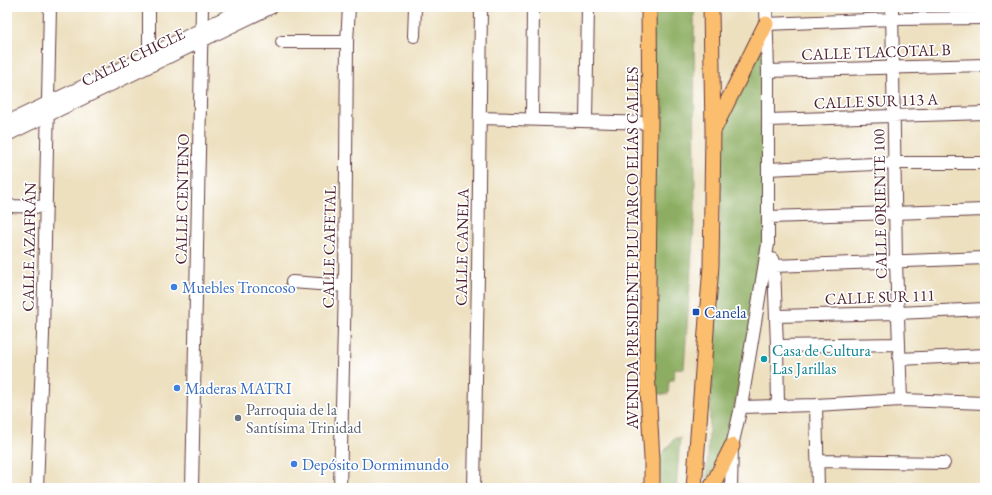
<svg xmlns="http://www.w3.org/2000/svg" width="992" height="495" font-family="'EB Garamond',serif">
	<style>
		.forest { fill: #8dae62; stroke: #6c6646 }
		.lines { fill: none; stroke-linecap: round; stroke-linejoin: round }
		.minor-casing { stroke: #623c41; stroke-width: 14 }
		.major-casing { stroke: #623c41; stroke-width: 17 }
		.minor { stroke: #fff; stroke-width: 12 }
		.major { stroke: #fbbd6e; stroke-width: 15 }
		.shop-dot { fill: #3f7fe0; stroke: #fff; stroke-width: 1.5 }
		.transit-dot { fill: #1a4fb4; stroke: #fff; stroke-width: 1.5 }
		.culture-dot { fill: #0f9aa8; stroke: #fff; stroke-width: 1.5 }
		.worship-dot { fill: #6b7280; stroke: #fff; stroke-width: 1.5 }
		.labels { text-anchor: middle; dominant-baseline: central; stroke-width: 3.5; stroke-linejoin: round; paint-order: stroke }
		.street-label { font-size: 16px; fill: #4a1f2b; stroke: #fff }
		.shop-label { font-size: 16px; fill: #366cbe; stroke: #fff; text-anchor: start }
		.transit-label { font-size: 16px; fill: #164399; stroke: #fff; text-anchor: start }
		.culture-label { font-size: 16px; fill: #0d838f; stroke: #fff; text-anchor: start }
		.worship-label { font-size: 16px; fill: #5b616d; stroke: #fff; text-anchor: start }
	</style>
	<rect width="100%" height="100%" fill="#fff"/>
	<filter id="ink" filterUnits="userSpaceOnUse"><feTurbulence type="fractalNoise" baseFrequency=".025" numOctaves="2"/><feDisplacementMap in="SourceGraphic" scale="8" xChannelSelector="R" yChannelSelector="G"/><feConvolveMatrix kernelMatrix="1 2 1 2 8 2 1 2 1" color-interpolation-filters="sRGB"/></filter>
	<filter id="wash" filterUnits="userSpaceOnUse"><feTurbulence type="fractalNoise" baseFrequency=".012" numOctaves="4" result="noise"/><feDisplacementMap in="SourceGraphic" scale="16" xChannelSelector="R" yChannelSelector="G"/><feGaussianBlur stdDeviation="0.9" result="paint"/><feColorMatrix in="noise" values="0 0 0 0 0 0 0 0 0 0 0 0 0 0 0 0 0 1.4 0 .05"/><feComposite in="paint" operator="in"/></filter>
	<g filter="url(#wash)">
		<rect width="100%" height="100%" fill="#ede0bf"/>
		<path class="forest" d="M 652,7 L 694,7 L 695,209 L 684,369 L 675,368 L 674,380 L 669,380 L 668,394 L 653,394 Z
			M 765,43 L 765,245 L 729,437 L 706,484 L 720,236 L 721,125 Z
			M 675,438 L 680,438 L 676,488 L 661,488 L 659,458 Z"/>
	</g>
	<g filter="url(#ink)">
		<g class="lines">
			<g class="minor-casing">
				<path id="minor" d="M 892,7 L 896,262 L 901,400
					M 766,24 L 893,19 L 985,18
					M 414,36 L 415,7
					M 282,42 L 347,42
					M 149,55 L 149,7
					M 768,71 L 985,65
					M 480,118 L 650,123
					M 532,119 L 533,7
					M 586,120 L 588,7
					M 768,120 L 985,113
					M 7,122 L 149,55 L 246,7
					M 7,135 L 272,7
					M 768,169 L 895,163 L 985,163
					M 7,206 L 46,207
					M 769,217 L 985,210
					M 772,259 L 774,266 L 777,346 L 778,405
					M 774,266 L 985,258
					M 292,282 L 345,286
					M 776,316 L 898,313 L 985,309
					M 777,346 L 898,344
					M 899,359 L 985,355
					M 816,405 L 818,488
					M 741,407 L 816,405 L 901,400 L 985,403
					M 818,461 L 944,463
					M 37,488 L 43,334 L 50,7
					M 192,488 L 202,7
					M 340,488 L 345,286 L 347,42 L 349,7
					M 474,488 L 478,274 L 481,7
					M 731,488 L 732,446 L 741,407 L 768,244 L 768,71 L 766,7"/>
			</g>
			<g class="major-casing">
				<path id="major" d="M 649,7 L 650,123 L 647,372 L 652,459 L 652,488
					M 714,129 L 766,24
					M 694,488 L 711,266 L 713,132 L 711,7
					M 711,488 L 732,446"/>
			</g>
			<use href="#minor" class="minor"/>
			<use href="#major" class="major"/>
		</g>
	</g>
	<g class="shop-dot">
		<circle cx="174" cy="287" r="4"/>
		<circle cx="177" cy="388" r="4"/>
		<circle cx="294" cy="464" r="4"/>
	</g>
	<rect class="transit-dot" x="692" y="308" width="8" height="8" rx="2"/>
	<circle class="culture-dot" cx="764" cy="359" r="4"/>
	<circle class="worship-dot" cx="238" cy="418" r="4"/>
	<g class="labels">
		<g class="street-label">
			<text transform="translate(876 52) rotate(-2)">CALLE TLACOTAL B</text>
			<text transform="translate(133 57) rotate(-26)">CALLE CHICLE</text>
			<text transform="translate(876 101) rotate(-2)">CALLE SUR 113 A</text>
			<text transform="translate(182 199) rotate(-89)">CALLE CENTENO</text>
			<text transform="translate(880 204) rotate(-91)">CALLE ORIENTE 100</text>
			<text transform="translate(29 247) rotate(-89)">CALLE AZAFRÁN</text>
			<text transform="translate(329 247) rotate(-89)">CALLE CAFETAL</text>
			<text transform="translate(462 247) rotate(-89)">CALLE CANELA</text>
			<text transform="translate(632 248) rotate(-90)">AVENIDA PRESIDENTE PLUTARCO ELÍAS CALLES</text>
			<text transform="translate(880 297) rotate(-2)">CALLE SUR 111</text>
		</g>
		<g class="shop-label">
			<text x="182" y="287">Muebles Troncoso</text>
			<text x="185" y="388">Maderas MATRI</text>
			<text x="302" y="464">Depósito Dormimundo</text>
		</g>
		<g class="transit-label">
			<text x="704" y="312">Canela</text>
		</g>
		<g class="culture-label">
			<text x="772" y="350">Casa de Cultura<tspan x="772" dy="18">Las Jarillas</tspan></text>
		</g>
		<g class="worship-label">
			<text x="246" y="409">Parroquia de la<tspan x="246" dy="18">Santísima Trinidad</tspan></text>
		</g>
	</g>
	<rect width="992" height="495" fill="none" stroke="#fff" stroke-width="24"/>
</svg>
